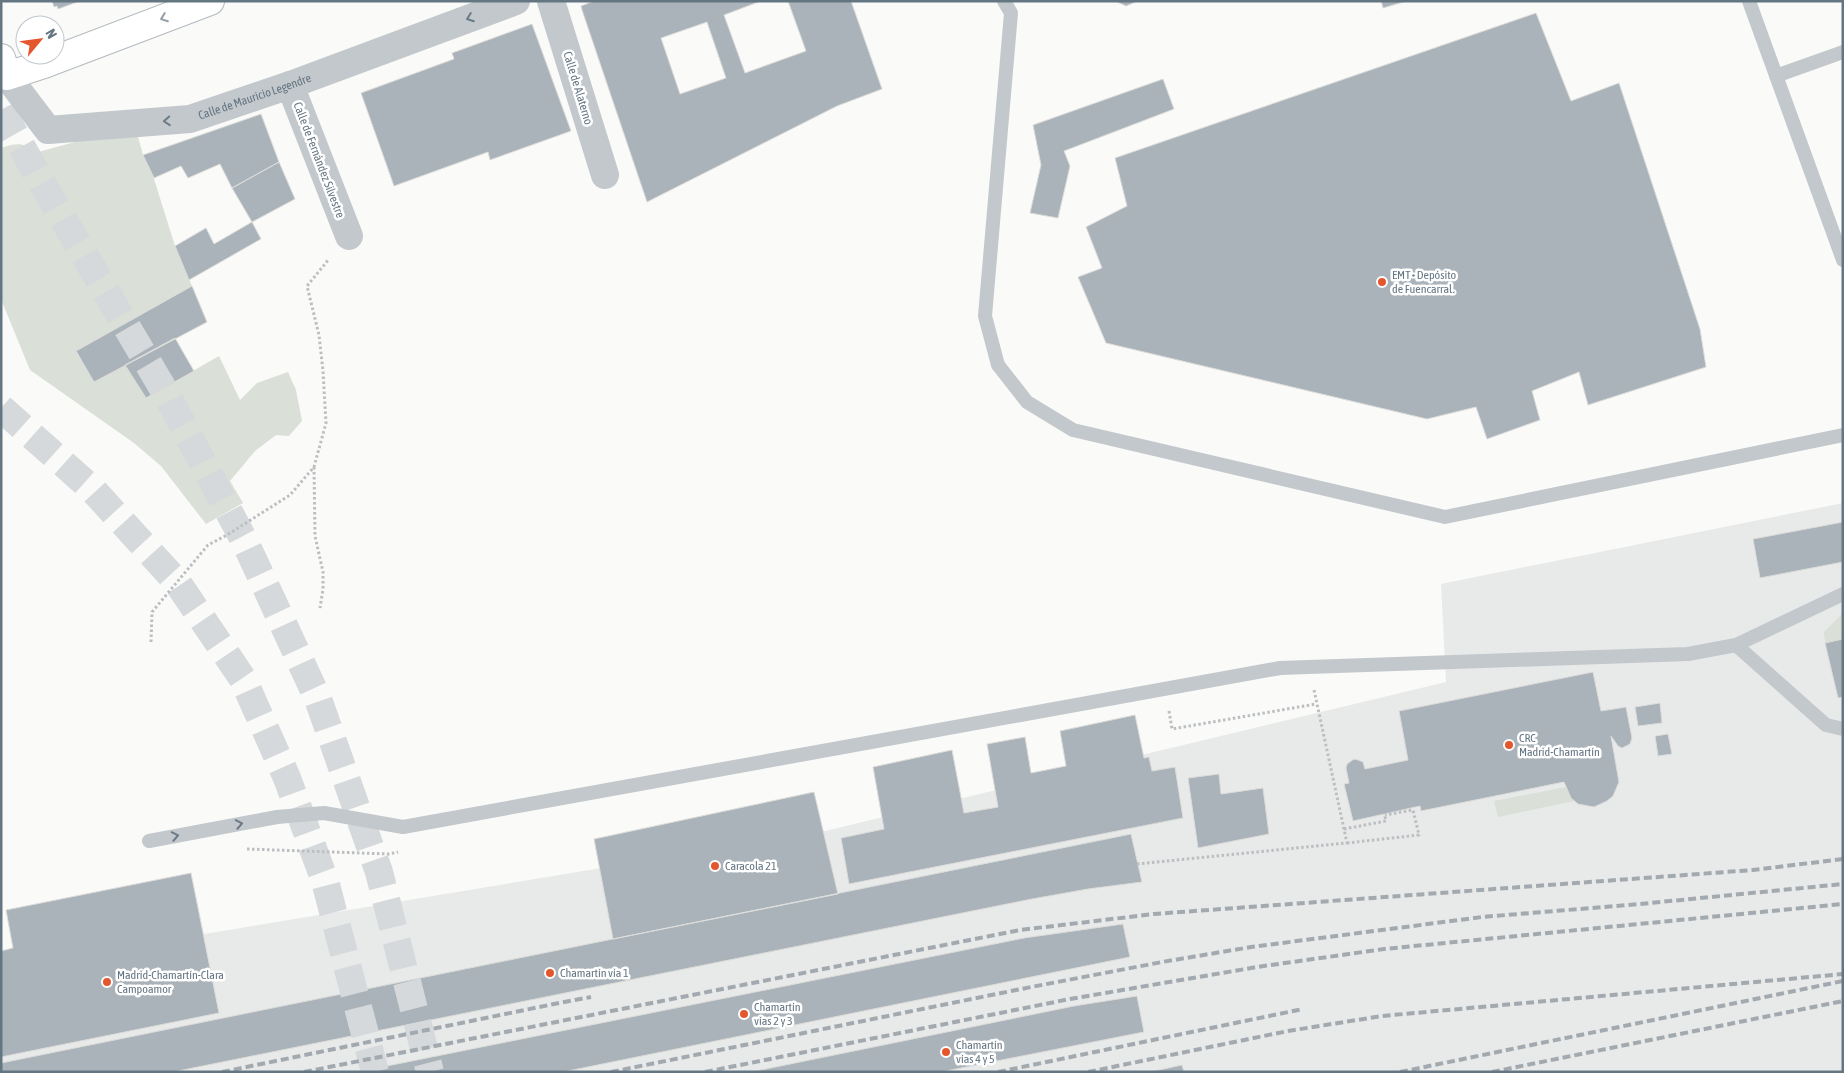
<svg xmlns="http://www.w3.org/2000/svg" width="1844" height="1073" font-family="'Asap Condensed',sans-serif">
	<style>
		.built { fill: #e8e9e9 }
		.green { fill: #dadfd7 }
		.building { fill: #aab3b9; stroke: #dcdcda; fill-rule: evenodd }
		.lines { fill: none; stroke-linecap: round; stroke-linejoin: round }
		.primary-tunnel { stroke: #d5d9db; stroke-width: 28; stroke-dasharray: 28 14; stroke-linecap: butt }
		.secondary-casing { stroke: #b3babf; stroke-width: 30 }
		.path { stroke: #bbbfc2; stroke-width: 3; stroke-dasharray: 2.5 2.5; stroke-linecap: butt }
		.lane { stroke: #c3c8cc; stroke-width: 14 }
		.street { stroke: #c3c8cc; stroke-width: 28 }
		.secondary { stroke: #fff; stroke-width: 28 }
		.rail { stroke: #a2aab0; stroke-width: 4; stroke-dasharray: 8 4; stroke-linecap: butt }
		.oneway { stroke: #939fa8 }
		.oneway2 { stroke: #6a7a87 }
		.poi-dot { fill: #e4572e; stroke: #fff; stroke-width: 2 }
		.labels { text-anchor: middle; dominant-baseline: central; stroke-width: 5; stroke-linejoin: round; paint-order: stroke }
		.street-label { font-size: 12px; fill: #657683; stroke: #fff }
		.poi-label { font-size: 12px; fill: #657683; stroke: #fff; text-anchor: start }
	</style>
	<rect width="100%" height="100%" fill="#fafaf8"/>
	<path class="built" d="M 1843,503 L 1843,1072 L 1,1072 L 1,951 L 13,948 L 6,910 L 191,873 L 204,934 L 825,831 L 1446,682 L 1441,584 Z"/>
	<path class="green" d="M 137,133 L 143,155 L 154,179 L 175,246 L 192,286 L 76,352 L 94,381 L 125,365 L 146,398 L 219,356 L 240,400 L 257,383 L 288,372 L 296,390 L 302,421 L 289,436 L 276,435 L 255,451 L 230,481 L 243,503 L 206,524 L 161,466 L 134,443 L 30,370 L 1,299 L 1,148 C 17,142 24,143 38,152 L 79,141 Z
		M 1843,613 L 1843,639 L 1825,643 L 1824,632 Z
		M 1566,787 L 1571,798 L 1574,801 L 1498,817 L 1494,801 Z"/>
	<path class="building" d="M 52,1 L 80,1 L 58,9 L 57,6 L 54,7 Z
		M 594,1 L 761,1 L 724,15 L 745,73 L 806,51 L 788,1 L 851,1 L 882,89 L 837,106 L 647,202 L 582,10 L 581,6 ZM 707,22 L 726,78 L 680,94 L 661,38 Z
		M 1115,1 L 1138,1 L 1126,6 Z
		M 1381,1 L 1407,1 L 1383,8 Z
		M 1536,13 L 1571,101 L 1619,83 L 1700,329 L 1706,367 L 1588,405 L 1579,372 L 1532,391 L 1540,420 L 1487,439 L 1476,407 L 1427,419 L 1106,343 L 1078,277 L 1102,268 L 1086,227 L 1127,206 L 1115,158 Z
		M 532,24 L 571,131 L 490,160 L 488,152 L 394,186 L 361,93 L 454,59 L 452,53 Z
		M 1163,79 L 1174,109 L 1064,151 L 1070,166 L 1058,218 L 1030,213 L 1041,165 L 1033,125 Z
		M 261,114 L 279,162 L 232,188 L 220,164 L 188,178 L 181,166 L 154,178 L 143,155 Z
		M 279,162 L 295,199 L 252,222 L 232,188 Z
		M 252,222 L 261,239 L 189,280 L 175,246 L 206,228 L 214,244 Z
		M 192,286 L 207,322 L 94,382 L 76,351 Z
		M 175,338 L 194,371 L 146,398 L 125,365 Z
		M 1843,522 L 1843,562 L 1760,578 L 1753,539 Z
		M 1843,639 L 1843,697 L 1838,698 L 1825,643 Z
		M 1593,672 L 1601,711 L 1626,707 L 1632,738 L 1630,744 L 1622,748 L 1618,746 L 1611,736 L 1619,782 L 1613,796 L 1607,801 L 1594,807 L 1578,804 L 1571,798 L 1564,782 L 1421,811 L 1420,806 L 1353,821 L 1344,784 L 1349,783 L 1346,768 L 1347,764 L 1354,759 L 1358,760 L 1363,762 L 1365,769 L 1408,760 L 1399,711 Z
		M 1660,703 L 1662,723 L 1638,726 L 1635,707 Z
		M 1135,715 L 1144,758 L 1149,757 L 1152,771 L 1175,767 L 1183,818 L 849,884 L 841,838 L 884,829 L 873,767 L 952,750 L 964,813 L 998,807 L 987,744 L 1025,737 L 1031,773 L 1066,766 L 1060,731 Z
		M 1668,734 L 1672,754 L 1658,756 L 1655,736 Z
		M 1219,774 L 1221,794 L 1263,788 L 1269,834 L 1198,848 L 1188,778 Z
		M 814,792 L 838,894 L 613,939 L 594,839 Z
		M 1131,834 L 1142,882 L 1088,889 L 1032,899 L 173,1072 L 1,1072 L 1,1063 Z
		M 191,873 L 219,1013 L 1,1057 L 1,951 L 13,948 L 6,910 Z
		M 1123,924 L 1130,957 L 563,1072 L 357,1072 L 1024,938 Z
		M 1137,996 L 1144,1032 L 941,1072 L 751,1072 L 1074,1006 Z
		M 1182,1065 L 1184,1072 L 1150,1072 Z"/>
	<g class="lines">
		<path class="primary-tunnel" d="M 1,110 L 42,183 L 168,397 L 245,542 L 318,699 L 379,872 L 430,1072
			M 1,408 L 93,490 L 177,582 L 243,679 L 287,778 L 325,881 L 375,1072"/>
		<g class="secondary-casing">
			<path id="secondary" d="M 1,58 L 7,76 L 44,64 L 210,1"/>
		</g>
		<path class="path" d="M 314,467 L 315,536 L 323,572 L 323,589 L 320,608
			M 151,642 L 152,612 L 208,545 L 227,535 L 290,495 L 314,467 L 326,423 L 323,371 L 319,335 L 307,286 L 329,259
			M 1169,711 L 1172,729 L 1316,704
			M 1344,829 L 1386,821 L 1384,813
			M 1347,843 L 1419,835 L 1413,810 L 1385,815
			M 247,849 L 389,854 L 398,852
			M 1137,864 L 1347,843 L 1314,690"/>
		<path class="lane" d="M 1004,1 L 1011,13 L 985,316 L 998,365 L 1027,402 L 1073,430 L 1445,517 L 1843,435
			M 1749,1 L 1843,260
			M 1776,76 L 1843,52
			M 1736,645 L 1826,725 L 1843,729
			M 149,841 L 277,817 L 324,813 L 403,827 L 1280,668 L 1688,654 L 1736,645 L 1843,594"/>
		<g class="street">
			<path d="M 551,1 L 605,175"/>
			<path id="s1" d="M 1,78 L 7,76 L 48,130 L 190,119 L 290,85 L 516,1"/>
			<path d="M 290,85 L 349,236"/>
		</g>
		<use href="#secondary" class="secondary"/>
		<path class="rail" d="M 222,1072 L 554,1004 L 591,997
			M 304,1072 L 1020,930 L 1154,914 L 1753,870 L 1843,859
			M 611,1072 L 1031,987 L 1162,962 L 1251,947 L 1482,917 L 1640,904 L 1843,884
			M 705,1072 L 1070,999 L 1257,967 L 1384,949 L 1843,904
			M 998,1072 L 1303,1009
			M 1088,1072 L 1288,1031 L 1382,1016 L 1843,974
			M 1400,1072 L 1843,981
			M 1492,1072 L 1843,1001"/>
	</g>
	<defs><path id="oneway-chevron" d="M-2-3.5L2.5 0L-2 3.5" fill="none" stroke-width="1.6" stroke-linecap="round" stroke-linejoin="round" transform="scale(1.25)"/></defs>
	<use class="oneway" href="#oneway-chevron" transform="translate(164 18) rotate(159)"/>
	<g class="oneway2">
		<use href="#oneway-chevron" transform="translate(470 18) rotate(160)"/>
		<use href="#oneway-chevron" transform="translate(167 121) rotate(176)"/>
		<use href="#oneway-chevron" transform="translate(239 824) rotate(-11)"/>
		<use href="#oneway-chevron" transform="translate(175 836) rotate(-11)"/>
	</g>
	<g class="poi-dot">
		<circle cx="1382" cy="282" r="5"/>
		<circle cx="1509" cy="745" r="5"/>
		<circle cx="715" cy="866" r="5"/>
		<circle cx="550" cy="973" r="5"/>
		<circle cx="107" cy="982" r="5"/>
		<circle cx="744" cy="1014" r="5"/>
		<circle cx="946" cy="1052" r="5"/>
	</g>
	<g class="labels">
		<g class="street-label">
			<text transform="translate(578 88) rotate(73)">Calle de Alaterno</text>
			<text stroke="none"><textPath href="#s1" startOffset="285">Calle de Mauricio Legendre</textPath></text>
			<text transform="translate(319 160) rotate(69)">Calle de Fernández Silvestre</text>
		</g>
		<g class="poi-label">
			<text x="1392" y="275">EMT - Depósito<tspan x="1392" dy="14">de Fuencarral.</tspan></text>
			<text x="1519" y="738">CRC<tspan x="1519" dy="14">Madrid-Chamartín</tspan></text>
			<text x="725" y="866">Caracola 21</text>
			<text x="560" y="973">Chamartín vía 1</text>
			<text x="117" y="975">Madrid-Chamartín-Clara<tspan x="117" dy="14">Campoamor</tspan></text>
			<text x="754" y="1007">Chamartín<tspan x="754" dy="14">vías 2 y 3</tspan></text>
			<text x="956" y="1045">Chamartín<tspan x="956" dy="14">vías 4 y 5</tspan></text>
		</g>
	</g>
	<rect width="1844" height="1073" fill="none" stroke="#657683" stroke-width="5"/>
	<g transform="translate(40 40) rotate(61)"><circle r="24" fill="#ffffff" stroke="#c1c8cd"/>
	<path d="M0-4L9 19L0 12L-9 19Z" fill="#e4572e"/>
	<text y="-8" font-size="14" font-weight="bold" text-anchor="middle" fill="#657683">N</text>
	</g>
</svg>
